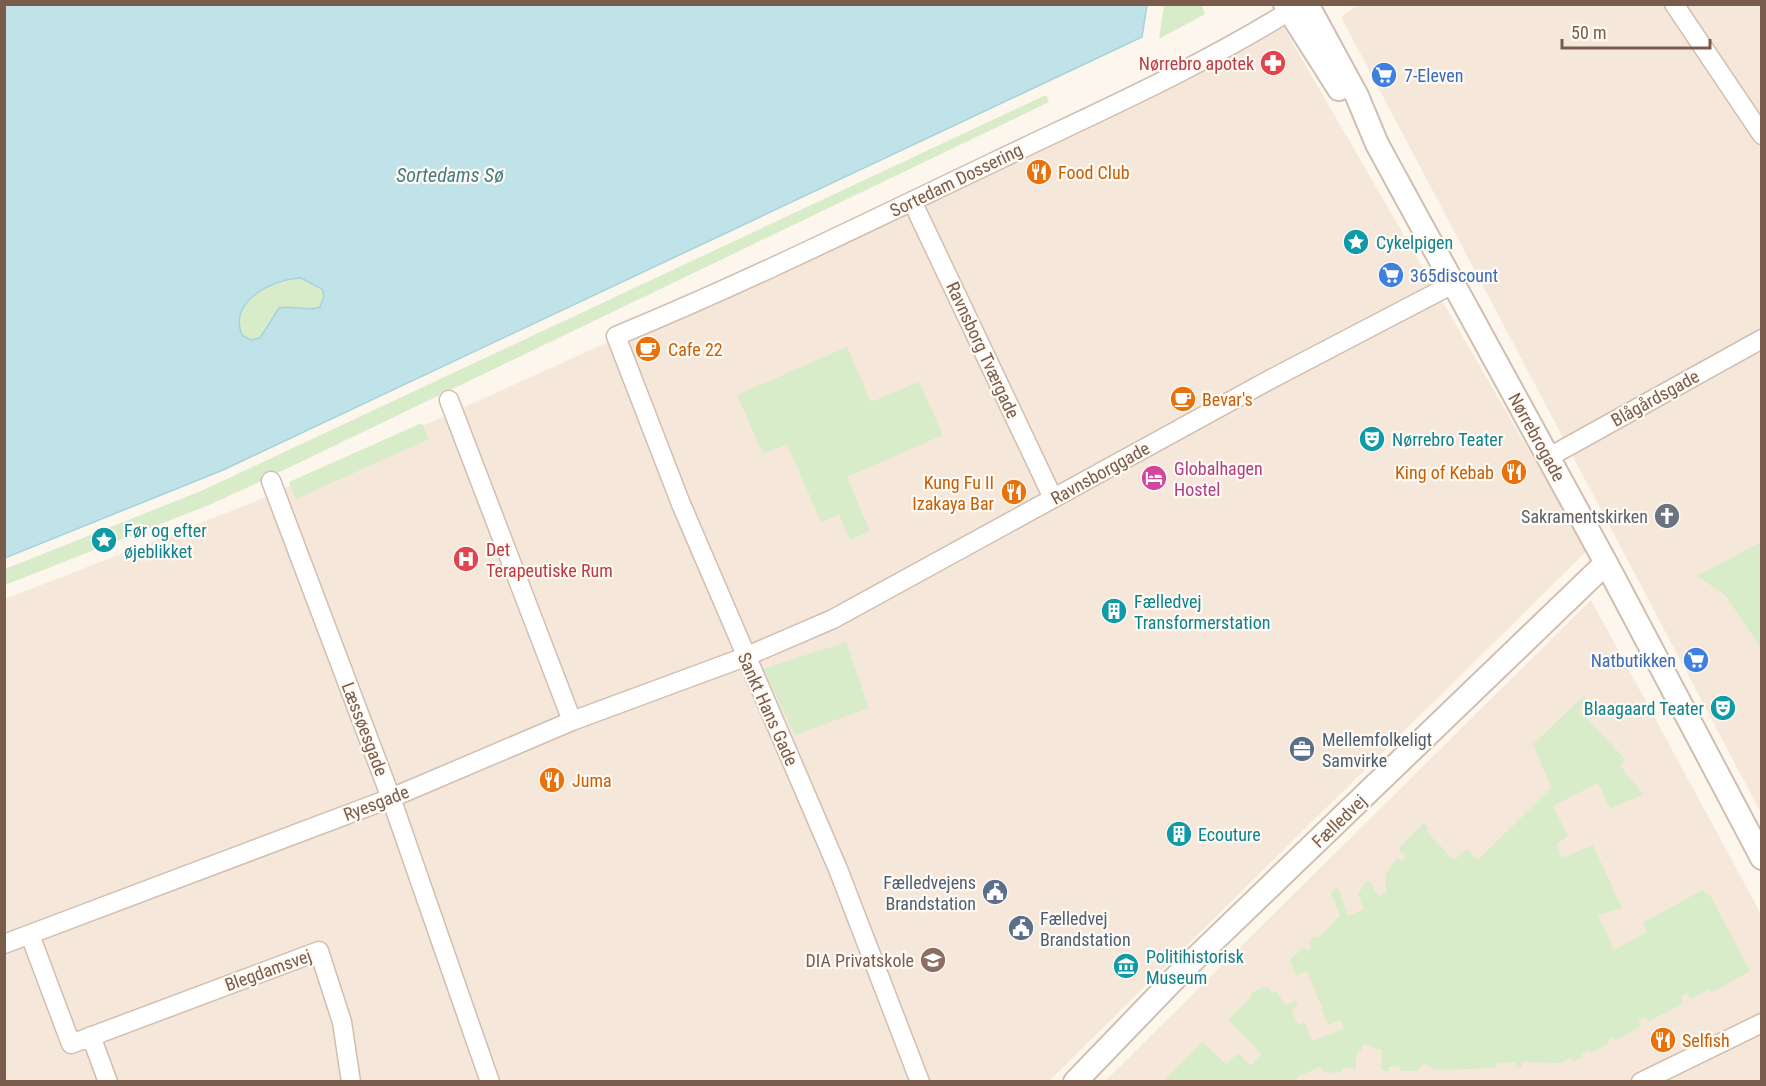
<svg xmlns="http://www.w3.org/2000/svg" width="1766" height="1086" font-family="'Roboto Condensed',sans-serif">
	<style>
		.residential { fill: #f5e8da }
		.green { fill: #d8ecc9 }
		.water { fill: #bfe3e8; stroke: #a5d3da; stroke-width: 1.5; fill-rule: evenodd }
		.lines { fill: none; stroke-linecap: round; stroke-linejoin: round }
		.minor-casing { stroke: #d1beb0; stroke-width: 21 }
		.tertiary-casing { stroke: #d1beb0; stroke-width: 26 }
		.minor { stroke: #fff; stroke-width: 18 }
		.tertiary { stroke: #fff; stroke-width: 22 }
		.labels { text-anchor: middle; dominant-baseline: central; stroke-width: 4.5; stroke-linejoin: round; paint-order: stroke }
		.health-label { font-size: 18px; fill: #be3a42; stroke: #fffaf3; text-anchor: end }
		.shop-label { font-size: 18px; fill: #366cbe; stroke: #fffaf3; text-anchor: start }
		.food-label { font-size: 18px; fill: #c56008; stroke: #fffaf3; text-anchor: start }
		.street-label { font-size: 18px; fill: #7a5c4d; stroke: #fffaf3 }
		.culture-label { font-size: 18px; fill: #0d838f; stroke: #fffaf3; text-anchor: start }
		.hotel-label { font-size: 18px; fill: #b23c85; stroke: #fffaf3; text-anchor: start }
		.worship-label { font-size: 18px; fill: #5b616d; stroke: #fffaf3; text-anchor: end }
		.service-label { font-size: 18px; fill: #4e5e75; stroke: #fffaf3; text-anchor: start }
		.education-label { font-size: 18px; fill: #785e54; stroke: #fffaf3; text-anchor: end }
		.water-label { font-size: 20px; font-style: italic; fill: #437c86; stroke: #fffaf3 }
	</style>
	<rect width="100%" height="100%" fill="#fdf6ec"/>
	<path class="residential" d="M 1360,4 L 1761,5 L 1761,813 L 1341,17 Z
		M 1281,23 L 1587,551 L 1049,1081 L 5,1082 L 5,599 L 254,502 L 903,209 Z
		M 1591,600 L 1761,914 L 1761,1081 L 1104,1082 Z"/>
	<path class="green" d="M 1164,5 L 1205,5 L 1202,6 L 1205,14 L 1159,39 Z
		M 1046,95 L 1049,102 L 257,483 L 209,505 L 5,585 L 5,569 L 201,491 Z
		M 301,278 L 322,289 L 324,296 L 320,307 C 309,312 292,305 279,308 L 260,338 L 250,340 L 242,335 C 228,300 274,279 301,278 Z
		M 847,347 L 871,402 L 919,382 L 943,435 L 847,477 L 870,531 L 850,540 L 839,515 L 821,522 L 787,444 L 763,454 L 737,395 Z
		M 422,423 L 429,439 L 296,499 L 289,482 Z
		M 1761,542 L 1761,648 L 1725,595 L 1697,576 Z
		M 846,642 L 869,708 L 795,735 L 763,669 Z
		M 1586,694 L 1580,711 L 1626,760 L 1621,765 L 1625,773 L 1644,794 L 1610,809 L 1598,783 L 1553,806 L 1568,836 L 1557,844 L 1562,858 L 1593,845 L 1622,908 L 1598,915 L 1614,950 L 1647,932 L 1643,923 L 1702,890 L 1711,897 L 1750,971 L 1711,993 L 1709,990 L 1690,999 L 1688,993 L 1681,996 L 1683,1003 L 1648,1022 L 1645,1017 L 1638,1020 L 1641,1026 L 1615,1041 L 1613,1038 L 1607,1041 L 1608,1044 L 1590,1053 L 1588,1050 L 1582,1054 L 1583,1057 L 1573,1061 L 1571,1057 L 1561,1063 L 1522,1062 L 1522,1067 L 1517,1067 L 1516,1062 L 1497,1063 L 1496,1068 L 1435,1070 L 1429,1065 L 1423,1064 L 1417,1071 L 1400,1071 L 1399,1066 L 1389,1067 L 1389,1071 L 1383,1071 L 1381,1069 L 1382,1049 L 1373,1049 L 1372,1045 L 1362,1045 L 1362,1050 L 1357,1051 L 1355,1072 L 1352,1068 L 1342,1068 L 1341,1072 L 1325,1073 L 1320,1067 L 1297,1077 L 1298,1081 L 1163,1081 L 1202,1042 L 1226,1064 L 1238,1053 L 1249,1064 L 1253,1064 L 1262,1054 L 1228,1020 L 1252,996 L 1251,993 L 1264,987 L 1269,988 L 1272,993 L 1277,991 L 1285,1005 L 1296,1001 L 1298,1006 L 1291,1010 L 1298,1024 L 1305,1022 L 1312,1041 L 1344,1029 L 1341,1020 L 1328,1025 L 1321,1008 L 1323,1004 L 1320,1004 L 1307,971 L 1296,975 L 1290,960 L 1304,947 L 1308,951 L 1312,947 L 1308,943 L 1315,936 L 1318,938 L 1340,916 L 1331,893 L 1336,888 L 1339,890 L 1348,916 L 1364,909 L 1358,894 L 1366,882 L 1370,881 L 1378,896 L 1387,892 C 1382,876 1387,869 1398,858 L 1402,861 L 1406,856 L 1400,851 L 1400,847 L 1424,823 L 1429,829 L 1427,832 L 1454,860 L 1467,849 L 1478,860 L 1551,788 L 1533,744 Z"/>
	<path class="water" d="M 5,4 L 1147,4 L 1147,5 L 1142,37 L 223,470 L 5,558 ZM 301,278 L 322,289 L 324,296 L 320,307 C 309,312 292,305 279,308 L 260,338 L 250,340 L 242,335 C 228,300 274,279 301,278 Z"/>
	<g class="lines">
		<g class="minor-casing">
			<path id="minor" d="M 1674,4 L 1762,135
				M 912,201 L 1053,498
				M 449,400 L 572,721
				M 1549,457 L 1762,339
				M 271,481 L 391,798 L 490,1082
				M 30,935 L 71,1044 L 319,951 L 342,1022 L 351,1082
				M 4,944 L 391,798 L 572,721 L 745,657 L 833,619 L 1271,379 L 1453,284
				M 91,1036 L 108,1082
				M 920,1082 L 838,869 L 681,504 L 616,336 C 745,283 870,221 996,161 C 1098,112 1203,66 1299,5
				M 1641,1082 L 1762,1023"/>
		</g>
		<g class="tertiary-casing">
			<path id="tertiary" d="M 1285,4 L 1339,89
				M 1307,4 L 1357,96 L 1377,144 L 1606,563 L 1762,858
				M 1075,1082 L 1180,973 L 1606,563"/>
		</g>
		<use href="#minor" class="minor"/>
		<use href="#tertiary" class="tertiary"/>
	</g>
	<defs>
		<g id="pharmacy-disc" transform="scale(1.35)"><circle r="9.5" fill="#e0444e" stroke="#fffaf3"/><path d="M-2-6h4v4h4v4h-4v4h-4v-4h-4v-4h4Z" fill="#fff"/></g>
		<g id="supermarket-disc" transform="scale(1.35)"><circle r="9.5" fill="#3f7fe0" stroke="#fffaf3"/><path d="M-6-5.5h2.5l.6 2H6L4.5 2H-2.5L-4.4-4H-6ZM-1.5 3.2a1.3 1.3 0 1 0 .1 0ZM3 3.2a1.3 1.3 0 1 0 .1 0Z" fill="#fff"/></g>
		<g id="restaurant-disc" transform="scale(1.35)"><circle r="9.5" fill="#e8710a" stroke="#fffaf3"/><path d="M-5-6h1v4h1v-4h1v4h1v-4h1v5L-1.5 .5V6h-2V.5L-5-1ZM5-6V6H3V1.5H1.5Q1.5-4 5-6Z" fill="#fff"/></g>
		<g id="sight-disc" transform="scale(1.35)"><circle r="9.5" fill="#0f9aa8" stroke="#fffaf3"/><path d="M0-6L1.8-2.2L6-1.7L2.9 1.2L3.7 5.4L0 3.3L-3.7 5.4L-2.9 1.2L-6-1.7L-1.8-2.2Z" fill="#fff"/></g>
		<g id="cafe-disc" transform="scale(1.35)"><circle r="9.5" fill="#e8710a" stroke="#fffaf3"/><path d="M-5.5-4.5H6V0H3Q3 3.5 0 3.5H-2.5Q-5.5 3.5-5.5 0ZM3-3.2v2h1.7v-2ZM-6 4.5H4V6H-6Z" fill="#fff"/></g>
		<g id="theatre-disc" transform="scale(1.35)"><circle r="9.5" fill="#0f9aa8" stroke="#fffaf3"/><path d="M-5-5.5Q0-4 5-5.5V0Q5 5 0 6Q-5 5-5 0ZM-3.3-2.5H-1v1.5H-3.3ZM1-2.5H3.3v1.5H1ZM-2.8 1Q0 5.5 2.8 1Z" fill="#fff"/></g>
		<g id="hotel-disc" transform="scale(1.35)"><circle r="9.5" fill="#d1479c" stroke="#fffaf3"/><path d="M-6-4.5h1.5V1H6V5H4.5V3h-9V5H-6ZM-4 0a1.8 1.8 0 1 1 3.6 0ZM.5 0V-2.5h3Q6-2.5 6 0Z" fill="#fff"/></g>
		<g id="church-disc" transform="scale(1.35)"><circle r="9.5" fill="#6b7280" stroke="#fffaf3"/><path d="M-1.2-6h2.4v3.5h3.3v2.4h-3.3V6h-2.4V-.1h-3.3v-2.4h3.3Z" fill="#fff"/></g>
		<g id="hospital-disc" transform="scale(1.35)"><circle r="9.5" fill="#e0444e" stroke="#fffaf3"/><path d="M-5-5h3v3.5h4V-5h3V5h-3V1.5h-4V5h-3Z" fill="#fff"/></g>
		<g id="building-disc" transform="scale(1.35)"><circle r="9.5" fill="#0f9aa8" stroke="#fffaf3"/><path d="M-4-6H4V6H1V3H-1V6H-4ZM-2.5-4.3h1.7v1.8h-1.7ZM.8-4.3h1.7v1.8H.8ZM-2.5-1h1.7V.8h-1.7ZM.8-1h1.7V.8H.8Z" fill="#fff"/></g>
		<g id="office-disc" transform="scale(1.35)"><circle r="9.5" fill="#5c6f8a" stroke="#fffaf3"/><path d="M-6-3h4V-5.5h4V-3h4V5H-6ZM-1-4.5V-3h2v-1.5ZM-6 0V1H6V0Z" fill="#fff"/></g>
		<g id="civic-disc" transform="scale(1.35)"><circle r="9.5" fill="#5c6f8a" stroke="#fffaf3"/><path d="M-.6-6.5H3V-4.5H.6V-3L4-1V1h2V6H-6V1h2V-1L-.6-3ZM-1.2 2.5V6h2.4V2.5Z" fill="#fff"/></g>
		<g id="school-disc" transform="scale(1.35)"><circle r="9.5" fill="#8d6e63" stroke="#fffaf3"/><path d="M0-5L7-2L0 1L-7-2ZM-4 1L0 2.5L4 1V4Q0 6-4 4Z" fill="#fff"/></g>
		<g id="museum-disc" transform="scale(1.35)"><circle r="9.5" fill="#0f9aa8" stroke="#fffaf3"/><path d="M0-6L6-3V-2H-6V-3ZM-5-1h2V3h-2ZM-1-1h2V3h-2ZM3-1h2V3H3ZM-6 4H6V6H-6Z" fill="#fff"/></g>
	</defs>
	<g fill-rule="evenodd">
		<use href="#pharmacy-disc" x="1273" y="63"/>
		<use href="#supermarket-disc" x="1384" y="75"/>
		<use href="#restaurant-disc" x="1039" y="172"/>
		<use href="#sight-disc" x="1356" y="242"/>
		<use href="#supermarket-disc" x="1391" y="275"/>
		<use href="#cafe-disc" x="648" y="349"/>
		<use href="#cafe-disc" x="1183" y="399"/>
		<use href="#theatre-disc" x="1372" y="439"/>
		<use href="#restaurant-disc" x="1514" y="472"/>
		<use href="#hotel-disc" x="1154" y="478"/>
		<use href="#restaurant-disc" x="1014" y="492"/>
		<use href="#church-disc" x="1667" y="516"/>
		<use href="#sight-disc" x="104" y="540"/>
		<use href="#hospital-disc" x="466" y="559"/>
		<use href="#building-disc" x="1114" y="611"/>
		<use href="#supermarket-disc" x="1696" y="660"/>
		<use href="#theatre-disc" x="1723" y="708"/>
		<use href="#office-disc" x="1302" y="749"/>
		<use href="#restaurant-disc" x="552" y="780"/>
		<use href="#building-disc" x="1179" y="834"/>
		<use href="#civic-disc" x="995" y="892"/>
		<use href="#civic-disc" x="1021" y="928"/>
		<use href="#school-disc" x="933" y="960"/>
		<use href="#museum-disc" x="1126" y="966"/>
		<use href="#restaurant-disc" x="1663" y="1040"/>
	</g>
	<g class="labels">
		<g class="health-label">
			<text x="1254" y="63">Nørrebro apotek</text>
			<text x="486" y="549" text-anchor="start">Det<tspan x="486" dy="21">Terapeutiske Rum</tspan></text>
		</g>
		<g class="shop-label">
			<text x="1404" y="75">7-Eleven</text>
			<text x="1410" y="275">365discount</text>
			<text x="1676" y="660" text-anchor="end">Natbutikken</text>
		</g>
		<g class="food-label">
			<text x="1058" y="172">Food Club</text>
			<text x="668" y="349">Cafe 22</text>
			<text x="1202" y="399">Bevar's</text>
			<text x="1494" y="472" text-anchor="end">King of Kebab</text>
			<text x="994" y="482" text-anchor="end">Kung Fu II<tspan x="994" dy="21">Izakaya Bar</tspan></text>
			<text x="572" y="780">Juma</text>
			<text x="1682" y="1040">Selfish</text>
		</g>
		<g class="street-label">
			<text transform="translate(956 180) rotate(-26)">Sortedam Dossering</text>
			<text transform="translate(983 350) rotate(65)">Ravnsborg Tværgade</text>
			<text transform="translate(1655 398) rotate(-29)">Blågårdsgade</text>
			<text transform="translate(1537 437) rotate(61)">Nørrebrogade</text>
			<text transform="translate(1100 473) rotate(-29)">Ravnsborggade</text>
			<text transform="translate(768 709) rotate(66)">Sankt Hans Gade</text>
			<text transform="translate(365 729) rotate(69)">Læssøesgade</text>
			<text transform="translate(376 803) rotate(-21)">Ryesgade</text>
			<text transform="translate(1339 821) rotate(-44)">Fælledvej</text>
			<text transform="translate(268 970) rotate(-20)">Blegdamsvej</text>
		</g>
		<g class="culture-label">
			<text x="1376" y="242">Cykelpigen</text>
			<text x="1392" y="439">Nørrebro Teater</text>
			<text x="124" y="530">Før og efter<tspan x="124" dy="21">øjeblikket</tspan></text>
			<text x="1134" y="601">Fælledvej<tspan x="1134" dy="21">Transformerstation</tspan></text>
			<text x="1704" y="708" text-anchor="end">Blaagaard Teater</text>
			<text x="1198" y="834">Ecouture</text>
			<text x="1146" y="956">Politihistorisk<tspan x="1146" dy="21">Museum</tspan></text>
		</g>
		<g class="hotel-label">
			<text x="1174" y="468">Globalhagen<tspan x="1174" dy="21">Hostel</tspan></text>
		</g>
		<g class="worship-label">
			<text x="1648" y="516">Sakramentskirken</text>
		</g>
		<g class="service-label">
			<text x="1322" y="739">Mellemfolkeligt<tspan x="1322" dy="21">Samvirke</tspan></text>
			<text x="976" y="882" text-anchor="end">Fælledvejens<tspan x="976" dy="21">Brandstation</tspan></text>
			<text x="1040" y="918">Fælledvej<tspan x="1040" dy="21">Brandstation</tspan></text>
		</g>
		<g class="education-label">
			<text x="914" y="960">DIA Privatskole</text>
		</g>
		<g class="water-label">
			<text x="450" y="175">Sortedams Sø</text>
		</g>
	</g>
	<rect width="1766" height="1086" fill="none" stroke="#7a5c4d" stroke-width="12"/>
	<path d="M1562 39v9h148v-9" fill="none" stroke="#7a5c4d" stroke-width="3"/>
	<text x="1571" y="39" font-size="18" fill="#7a5c4d" stroke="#fffaf3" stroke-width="4.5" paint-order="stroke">50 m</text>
</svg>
